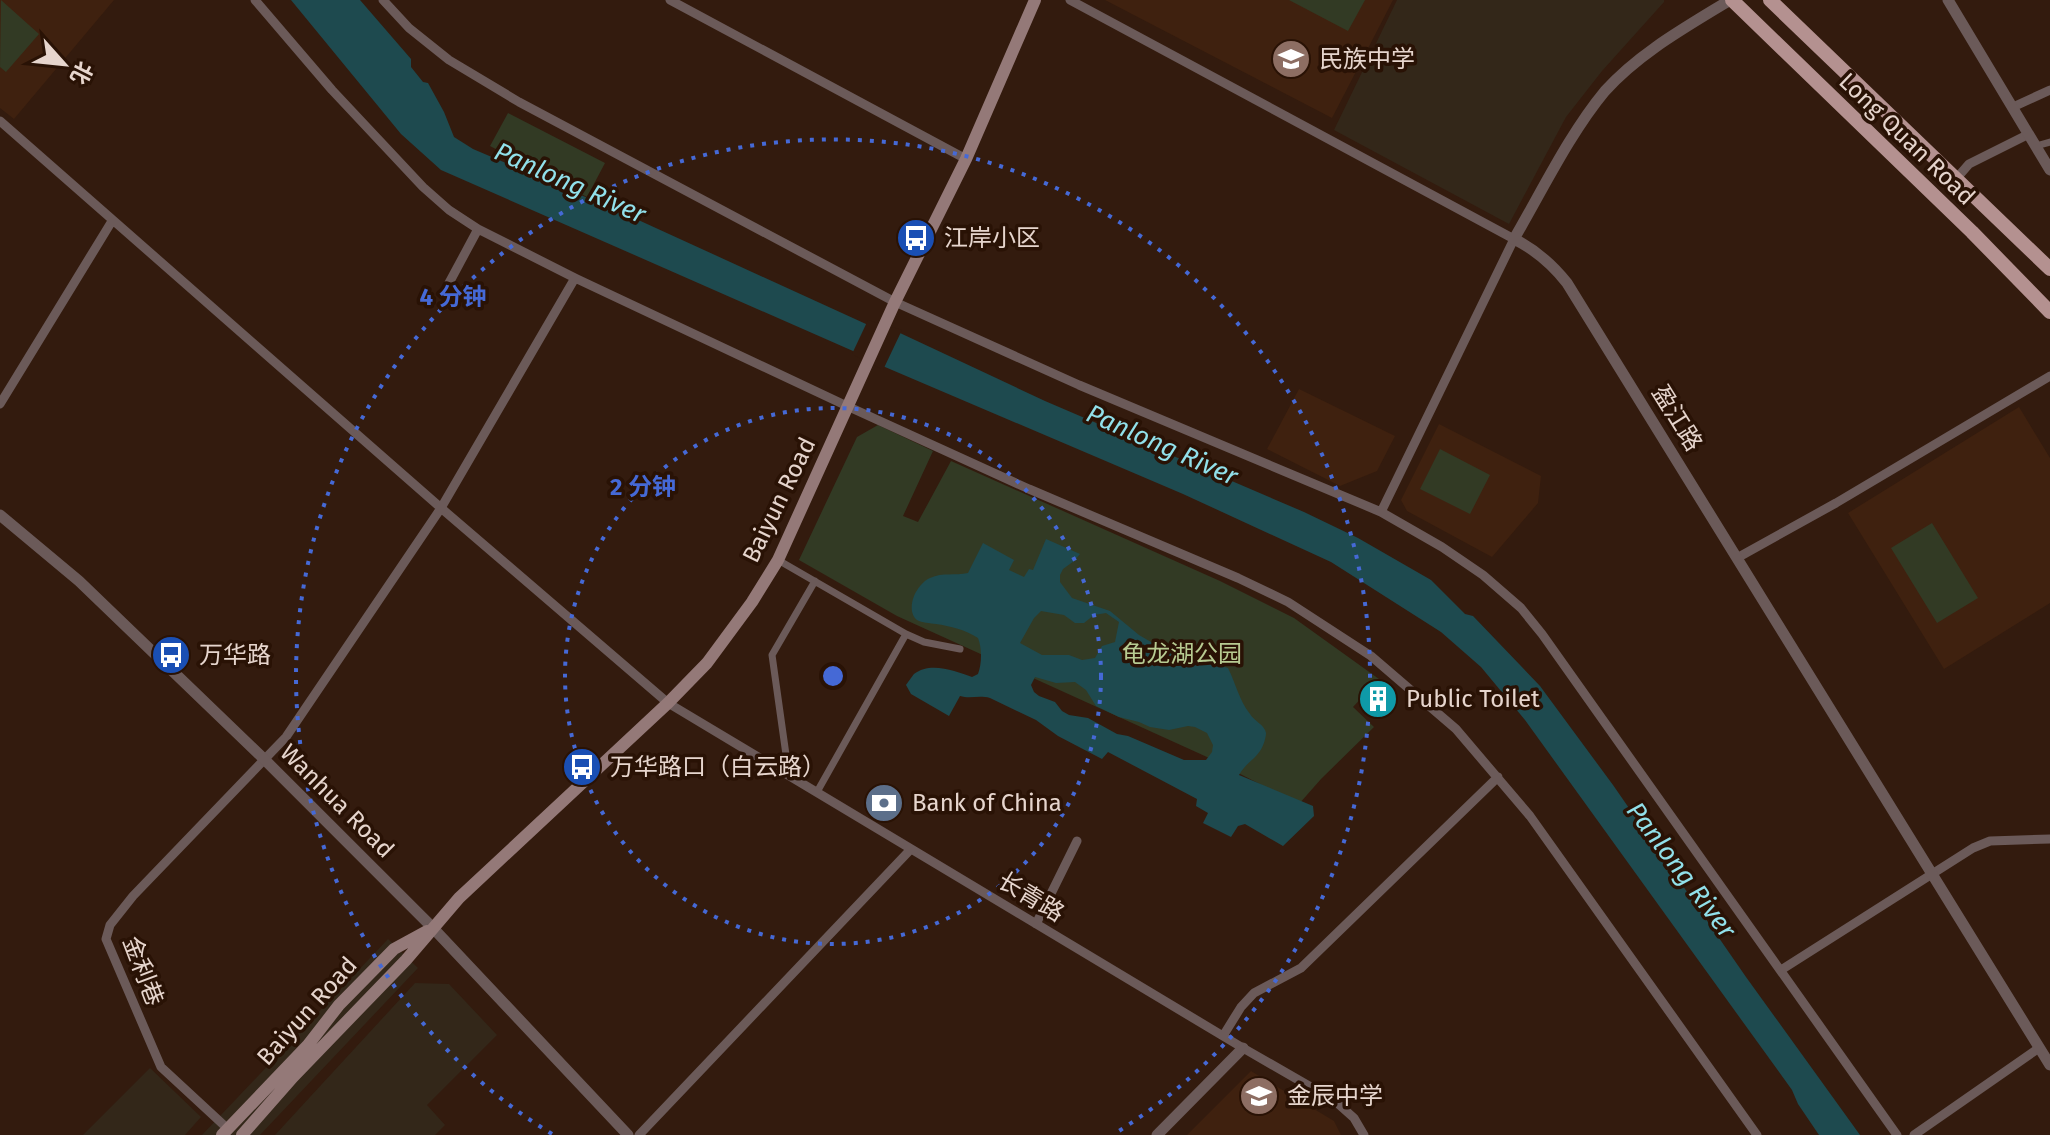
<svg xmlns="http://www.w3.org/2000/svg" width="2050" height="1135" font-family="'Fira Sans','Noto Sans SC',sans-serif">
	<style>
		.commercial { fill: #332719 }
		.built { fill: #3f210f }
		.green { fill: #323a24 }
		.water { fill: #1e4a4f; fill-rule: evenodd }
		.pier { fill: #331b0e }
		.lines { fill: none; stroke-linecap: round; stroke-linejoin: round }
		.pedestrian { stroke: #6b5a59; stroke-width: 7 }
		.minor { stroke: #6b5a59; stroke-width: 9 }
		.tertiary { stroke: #6b5a59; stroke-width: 11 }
		.secondary { stroke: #947978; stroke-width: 12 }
		.primary { stroke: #b49190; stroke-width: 14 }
		.ring { fill: none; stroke: #4569d6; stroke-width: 4; stroke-dasharray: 4 8 }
		.labels { text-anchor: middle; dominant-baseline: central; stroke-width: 7; stroke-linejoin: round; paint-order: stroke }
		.poi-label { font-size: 24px; fill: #e6d5cd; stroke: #291205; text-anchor: start }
		.street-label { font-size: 24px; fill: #e6d5cd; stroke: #291205 }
		.park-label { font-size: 24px; fill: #b7cb92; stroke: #291205 }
		.water-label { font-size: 26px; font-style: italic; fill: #91e0ea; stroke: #291205 }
		.centre { fill: #4569d6; stroke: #291205; stroke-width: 4 }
		.ring-label { font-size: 24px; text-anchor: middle; font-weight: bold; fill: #4569d6; stroke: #291205; stroke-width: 7; stroke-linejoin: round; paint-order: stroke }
	</style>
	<rect width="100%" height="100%" fill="#331b0e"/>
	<path class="commercial" d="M 1397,0 L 1664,0 L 1664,2 L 1602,71 L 1566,117 L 1509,224 L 1334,130 Z
		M 388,939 L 418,968 L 260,1135 L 202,1135 Z
		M 415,983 L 449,984 L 497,1035 L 427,1105 L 445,1125 L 435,1135 L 275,1135 Z
		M 150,1068 L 201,1117 L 185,1135 L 83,1135 Z"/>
	<path class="built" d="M 0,0 L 114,0 L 14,119 L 0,108 Z
		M 1105,0 L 1393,0 L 1332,118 Z
		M 1299,389 L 1395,436 L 1377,471 L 1340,486 L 1267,449 Z
		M 2019,407 L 2050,458 L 2050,603 L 1944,669 L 1848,513 Z
		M 1439,424 L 1541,476 L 1538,503 L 1492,557 L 1407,511 L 1401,500 Z
		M 1251,1071 L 1334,1121 L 1341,1135 L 1187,1135 Z"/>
	<path class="green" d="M 1,0 L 39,34 L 6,72 L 0,67 Z
		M 1289,0 L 1365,0 L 1348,31 Z
		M 508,113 L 605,163 L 587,197 L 490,146 Z
		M 878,425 L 933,451 L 903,516 L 918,522 L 951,461 L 1220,581 L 1294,618 L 1379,679 L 1353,707 L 1374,727 L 1321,779 L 1299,804 L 1207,757 L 897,616 L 799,560 L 857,437 Z
		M 1440,449 L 1490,475 L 1470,514 L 1420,489 Z
		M 1932,523 L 1978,598 L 1937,623 L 1891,548 Z"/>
	<path class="water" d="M 291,0 L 360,0 L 411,59 L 411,67 L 423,82 L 428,83 L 444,112 L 454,137 L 473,149 L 623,213 L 866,324 L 900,333 L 1045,401 L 1304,512 L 1358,538 L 1431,580 L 1465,614 L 1473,616 L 1540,686 L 1613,785 L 1746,977 L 1860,1135 L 1819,1135 L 1798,1104 L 1792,1090 L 1525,720 L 1481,667 L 1441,632 L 1331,562 L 1183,494 L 885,367 L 853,351 L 441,170 L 401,134 Z
		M 1046,539 L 1080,554 L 1074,561 L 1063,569 L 1060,575 L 1060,582 L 1072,598 L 1110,611 L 1139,635 L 1151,642 L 1163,647 L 1184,649 L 1191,657 L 1228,668 C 1236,684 1239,700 1250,714 C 1254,721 1265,725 1266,733 C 1266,738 1263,747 1260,751 C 1253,761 1246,763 1239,775 L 1313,806 L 1314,816 L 1283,846 L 1245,824 L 1238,826 L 1231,837 L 1203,823 L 1208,813 L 1196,806 L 1197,799 L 1108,752 L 1102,759 L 1058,736 L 1036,720 L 990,698 C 979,695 970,699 960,696 L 949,716 L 911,694 L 906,685 C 906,685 913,675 914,674 C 930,661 956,671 972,677 L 978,674 C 982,663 982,648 978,638 C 966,630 950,626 936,624 C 930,623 922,623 917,620 C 910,614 911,604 914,596 C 917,589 923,581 930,578 C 943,572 955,576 968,573 L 983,543 L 1014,560 L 1009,570 L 1024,577 L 1029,569 L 1033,570 ZM 1041,611 L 1064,615 L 1075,623 L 1084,623 L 1094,615 L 1106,613 L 1119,622 L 1115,642 L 1102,646 L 1095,658 L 1082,660 L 1069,655 L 1042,655 L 1020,643 L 1034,618 ZM 1035,677 L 1056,683 L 1075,682 L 1086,690 L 1096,706 L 1119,717 L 1139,722 L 1150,727 L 1169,730 L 1188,726 L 1195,727 L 1207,733 L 1213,745 L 1212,752 L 1206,760 L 1184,760 L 1128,736 L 1117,734 L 1088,718 L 1069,715 L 1062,711 L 1055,702 L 1039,696 L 1034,692 L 1031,685 Z"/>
	<path class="pier" d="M 868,320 L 902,330 L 883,370 L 852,354 Z"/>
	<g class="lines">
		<path class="pedestrian" d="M 2036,146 L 2050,142
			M 778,560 L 906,634 L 817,792
			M 906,634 L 924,642 L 960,649
			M 789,776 L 772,655 L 815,581"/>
		<path class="minor" d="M 255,0 L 332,90 L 423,187 L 449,210 L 478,229 L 575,278 L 847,406 L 1029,489 L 1238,578 L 1288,602 L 1371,656 L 1456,729 L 1530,816 L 1757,1135
			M 383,0 L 409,28 L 449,60 L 519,102 L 895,302 L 1079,385 L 1381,512 L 1442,547 L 1483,575 L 1521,608 L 1542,634 L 1897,1135
			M 670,0 L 966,159
			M 1070,0 L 1514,239 L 1381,512
			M 2013,107 L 2050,90
			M 0,121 L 441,508 L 668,703 L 1243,1048 L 1335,1101 L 1354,1118 L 1364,1135
			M 1956,179 L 1969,164 L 2029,134
			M 449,283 L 478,229
			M 0,404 L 112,221
			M 1737,558 L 1836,503 L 2050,376
			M 1036,924 L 1077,841
			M 1781,970 L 1973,848 L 1990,841 L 2050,839
			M 1223,1036 L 1241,1007 L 1254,993 L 1301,968 L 1498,777
			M 228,1129 L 161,1067 L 106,939 L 110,925 L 133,896 L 286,737 L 441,508 L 575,278
			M 639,1135 L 911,849
			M 1914,1135 L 2039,1048"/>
		<path class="tertiary" d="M 1730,0 C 1686,27 1639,53 1605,91 C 1570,133 1542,191 1514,239 C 1536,250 1552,264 1567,283 L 2050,1065
			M 1948,0 L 2050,170
			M 0,515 L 79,581 L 265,760 L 433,928 L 628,1135
			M 1157,1135 L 1243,1048"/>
		<path class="secondary" d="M 222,1135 L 308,1045 L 339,1005 L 394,949 L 427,931
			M 242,1135 L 293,1077 L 406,960 L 459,898 L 668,703 L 707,663 L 752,602 L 778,560 L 895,302 L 966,159 L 1035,0"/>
		<path class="primary" d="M 1732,0 L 1972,232 L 2050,312
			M 1770,0 L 2050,269"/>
	</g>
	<g class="ring">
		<circle cx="833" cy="676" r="268"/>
		<path d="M552 1134A537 537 0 1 1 1114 1134"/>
	</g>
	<defs>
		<g id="school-disc" transform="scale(2)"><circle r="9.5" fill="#8d6e63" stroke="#291205"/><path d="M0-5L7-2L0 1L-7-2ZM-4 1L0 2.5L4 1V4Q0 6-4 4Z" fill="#fff"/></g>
		<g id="bus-disc" transform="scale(2)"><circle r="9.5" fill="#1a4fb4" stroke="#291205"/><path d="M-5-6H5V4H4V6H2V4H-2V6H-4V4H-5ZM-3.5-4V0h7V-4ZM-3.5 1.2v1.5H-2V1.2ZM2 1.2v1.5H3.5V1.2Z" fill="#fff"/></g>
		<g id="building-disc" transform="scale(2)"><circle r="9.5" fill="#0f9aa8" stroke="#291205"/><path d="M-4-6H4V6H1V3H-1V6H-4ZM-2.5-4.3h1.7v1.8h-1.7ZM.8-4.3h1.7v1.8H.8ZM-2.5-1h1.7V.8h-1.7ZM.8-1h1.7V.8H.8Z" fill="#fff"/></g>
		<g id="bank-disc" transform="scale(2)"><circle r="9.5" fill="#5c6f8a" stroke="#291205"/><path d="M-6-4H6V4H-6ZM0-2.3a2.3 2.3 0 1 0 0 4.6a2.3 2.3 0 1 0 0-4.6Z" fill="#fff"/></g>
	</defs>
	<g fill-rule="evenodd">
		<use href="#school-disc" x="1291" y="59"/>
		<use href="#bus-disc" x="916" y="238"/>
		<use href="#bus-disc" x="171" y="655"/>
		<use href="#building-disc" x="1378" y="699"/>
		<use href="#bus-disc" x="582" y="767"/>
		<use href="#bank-disc" x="884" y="803"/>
		<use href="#school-disc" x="1259" y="1096"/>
	</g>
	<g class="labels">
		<g class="poi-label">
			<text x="1319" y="59">民族中学</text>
			<text x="944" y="238">江岸小区</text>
			<text x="199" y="655">万华路</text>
			<text x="1406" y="699">Public Toilet</text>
			<text x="610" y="767">万华路口（白云路）</text>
			<text x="912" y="803">Bank of China</text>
			<text x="1287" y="1096">金辰中学</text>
		</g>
		<g class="street-label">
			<text transform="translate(1907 139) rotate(44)">Long Quan Road</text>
			<text transform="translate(1677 418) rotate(58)">盈江路</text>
			<text transform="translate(779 500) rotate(-64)">Baiyun Road</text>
			<text transform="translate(337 801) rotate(45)">Wanhua Road</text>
			<text transform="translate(1031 897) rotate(31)">长青路</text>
			<text transform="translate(143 971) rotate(69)">金利巷</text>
			<text transform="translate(307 1011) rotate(-48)">Baiyun Road</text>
		</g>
		<g class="park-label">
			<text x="1182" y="654">龟龙湖公园</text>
		</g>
		<g class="water-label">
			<text transform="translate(570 183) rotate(24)">Panlong River</text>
			<text transform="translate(1162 445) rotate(24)">Panlong River</text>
			<text transform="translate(1681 870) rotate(53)">Panlong River</text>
		</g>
	</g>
	<circle cx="833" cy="676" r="12" class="centre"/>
	<g class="ring-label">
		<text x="453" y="305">4 分钟</text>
		<text x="643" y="495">2 分钟</text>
	</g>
	<g transform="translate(64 64) rotate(117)" stroke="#291205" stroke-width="6" paint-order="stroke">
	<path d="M0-6L14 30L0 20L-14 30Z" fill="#e6d5cd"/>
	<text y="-12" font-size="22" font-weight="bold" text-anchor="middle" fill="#e6d5cd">北</text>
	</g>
</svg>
